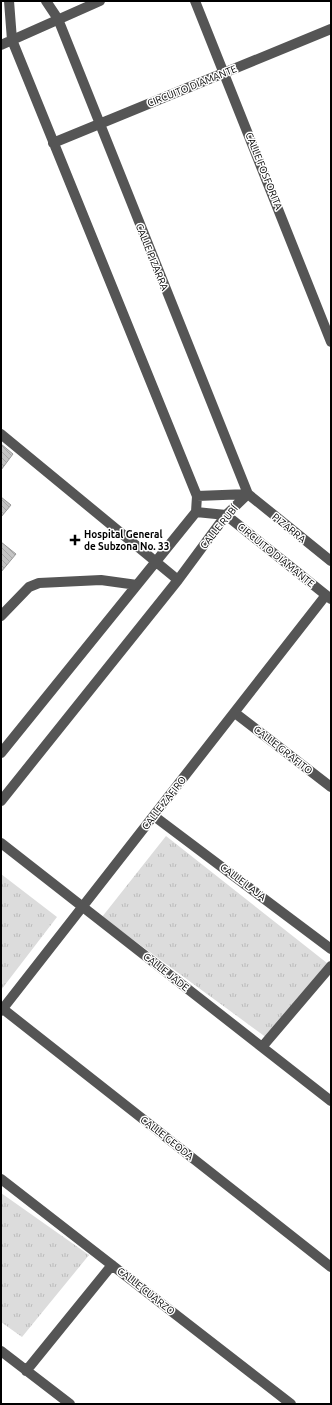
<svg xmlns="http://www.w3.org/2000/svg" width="332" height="1405" font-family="Ubuntu,sans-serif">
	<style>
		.park { fill: url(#park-tufts) }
		.building { fill: url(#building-back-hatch); stroke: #999 }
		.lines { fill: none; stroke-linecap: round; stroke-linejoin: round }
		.minor { stroke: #555; stroke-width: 10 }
		.poi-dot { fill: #000; stroke: #fff; stroke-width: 1.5 }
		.labels { text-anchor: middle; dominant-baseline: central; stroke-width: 3; stroke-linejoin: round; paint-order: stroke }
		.street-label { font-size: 10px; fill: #000; stroke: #fff }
		.poi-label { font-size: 10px; font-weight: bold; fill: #000; stroke: #fff; text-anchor: start }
	</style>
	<defs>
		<pattern id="park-tufts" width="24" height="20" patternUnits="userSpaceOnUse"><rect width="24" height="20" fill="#dcdcdc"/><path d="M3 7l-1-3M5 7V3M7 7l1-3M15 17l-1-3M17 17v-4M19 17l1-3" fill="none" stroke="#bbb"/></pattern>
		<pattern id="building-back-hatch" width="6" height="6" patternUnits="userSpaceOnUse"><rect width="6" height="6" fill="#c4c4c4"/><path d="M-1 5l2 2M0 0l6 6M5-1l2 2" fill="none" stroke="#a7a7a7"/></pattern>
	</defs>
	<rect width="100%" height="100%" fill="#fff"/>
	<path class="park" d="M 166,836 L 327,963 L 267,1038 L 102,917 Z
		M 1,874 L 57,917 L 1,990 Z
		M 1,1193 L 89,1255 L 22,1337 L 1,1322 Z"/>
	<path class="building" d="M 1,444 L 13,454 L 1,470 Z
		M 1,497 L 11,505 L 1,517 Z
		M 1,542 L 16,554 L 1,572 Z"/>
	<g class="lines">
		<path class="minor" d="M 46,1 L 58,19 L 248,494 L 331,561
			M 195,1 L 331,342
			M 1,45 L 100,1
			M 53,143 L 331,29
			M 1,434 L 178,580
			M 197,496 L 248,494
			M 196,512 L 226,515 L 331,599
			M 1,616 L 29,587 L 39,583 L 101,580 L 137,585
			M 235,713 L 331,787
			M 1,753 L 196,512 L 197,496 L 12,40 L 9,1
			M 1,801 L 178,580 L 226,515 L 248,494
			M 154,816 L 331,949
			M 1,843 L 331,1101
			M 3,1009 L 331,1267
			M 1,1011 C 109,872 219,734 326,595
			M 262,1047 L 331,966
			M 1,1179 L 291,1404
			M 1,1351 L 70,1404
			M 26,1371 L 112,1265"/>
	</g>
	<path class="poi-dot" d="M73 534h4v4h4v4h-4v4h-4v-4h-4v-4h4z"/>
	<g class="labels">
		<g class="street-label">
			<text transform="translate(192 86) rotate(-22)">CIRCUITO DIAMANTE</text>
			<text transform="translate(264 171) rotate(68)">CALLE FOSFORITA</text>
			<text transform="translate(152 257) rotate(68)">CALLE PIZARRA</text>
			<text transform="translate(219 527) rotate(-51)">CALLE RUBÍ</text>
			<text transform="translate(289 528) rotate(39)">PIZARRA</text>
			<text transform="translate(276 555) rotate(39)">CIRCUITO DIAMANTE</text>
			<text transform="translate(283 750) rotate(38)">CALLE GRAFITO</text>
			<text transform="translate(164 803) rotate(-52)">CALLE ZAFIRO</text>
			<text transform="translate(243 882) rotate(37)">CALLE LAJA</text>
			<text transform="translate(166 972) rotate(38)">CALLE JADE</text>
			<text transform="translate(167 1138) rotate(38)">CALLE GEODA</text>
			<text transform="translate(146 1291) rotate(38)">CALLE CUARZO</text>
		</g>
		<g class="poi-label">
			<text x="84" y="534">Hospital General<tspan x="84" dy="12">de Subzona No. 33</tspan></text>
		</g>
	</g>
	<rect width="332" height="1405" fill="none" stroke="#000000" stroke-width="4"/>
</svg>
